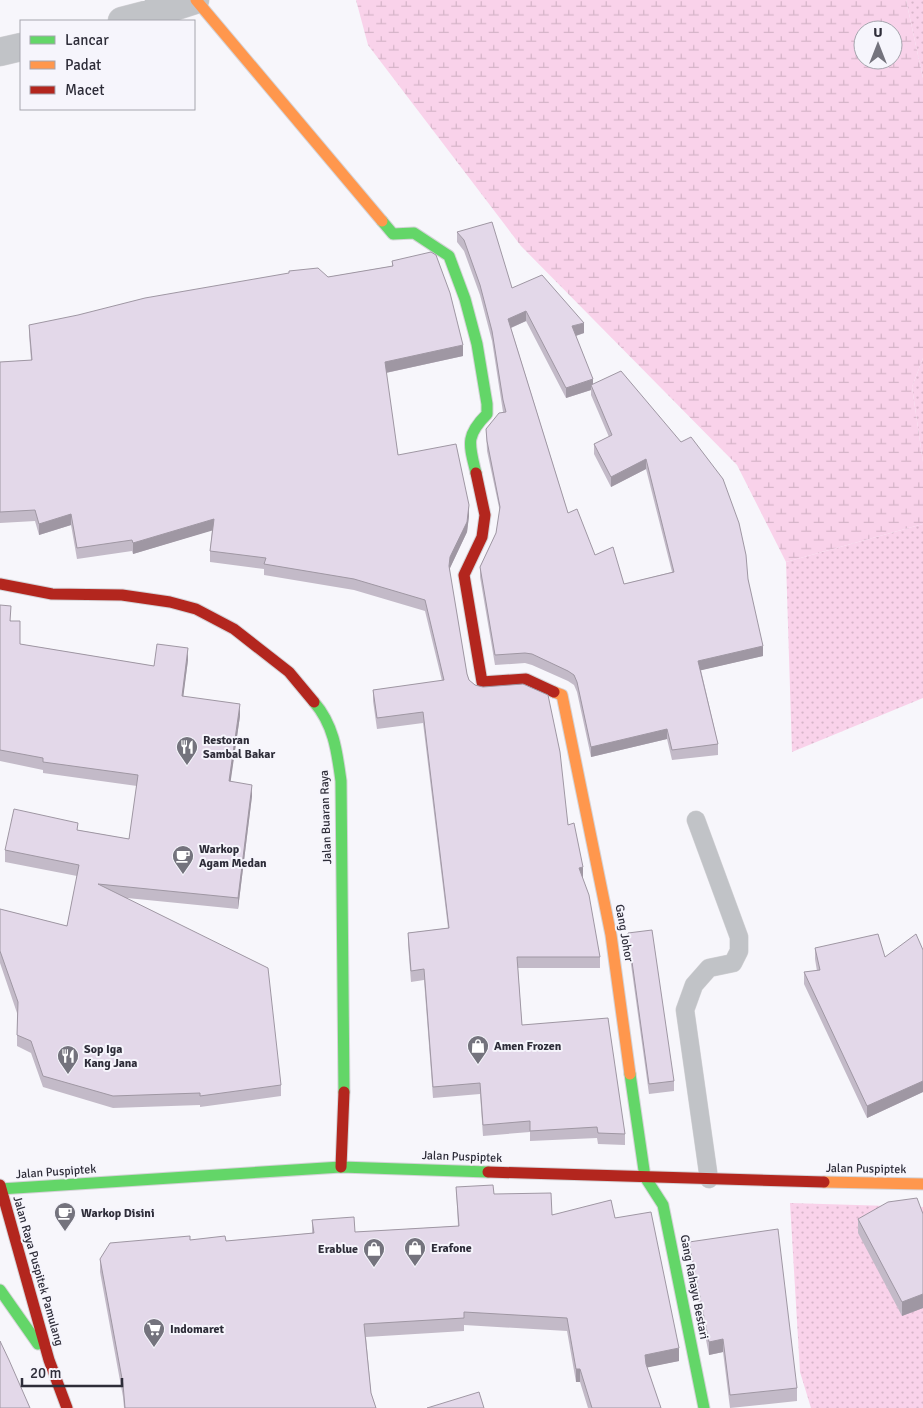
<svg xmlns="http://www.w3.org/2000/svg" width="923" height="1408" font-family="Signika,sans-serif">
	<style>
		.grass { fill: url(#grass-dots) }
		.wetland { fill: url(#wetland-marsh); fill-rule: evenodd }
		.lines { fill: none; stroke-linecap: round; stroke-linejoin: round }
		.lane-casing { stroke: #d4d3d7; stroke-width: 19 }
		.street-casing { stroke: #d4d3d7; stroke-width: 29 }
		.fast-casing { stroke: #d4d3d7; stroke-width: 13 }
		.slow-casing { stroke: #d4d3d7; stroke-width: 13 }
		.jam-casing { stroke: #d4d3d7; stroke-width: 13 }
		.lane { stroke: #c1c3c7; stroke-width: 18 }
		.street { stroke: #c1c3c7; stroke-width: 28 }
		.fast { stroke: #63d668; stroke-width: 11 }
		.slow { stroke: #ff974d; stroke-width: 11 }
		.jam { stroke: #b3261e; stroke-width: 11 }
		.wall { fill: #c3bac8; fill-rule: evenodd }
		.shaded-wall { fill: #9f97a3 }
		.building { fill: #e3d8e9; stroke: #9f97a3 }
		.labels { text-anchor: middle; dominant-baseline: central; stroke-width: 4; stroke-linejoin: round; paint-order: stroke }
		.poi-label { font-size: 12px; font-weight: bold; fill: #2e2d39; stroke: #f6f5fc; text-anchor: start }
		.street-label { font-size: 12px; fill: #2e2d39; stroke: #f6f5fc }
	</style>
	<defs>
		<pattern id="grass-dots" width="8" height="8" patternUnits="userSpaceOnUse" patternTransform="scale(1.25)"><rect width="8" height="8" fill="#f9d2ea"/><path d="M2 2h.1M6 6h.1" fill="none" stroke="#d6b5c9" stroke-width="1.8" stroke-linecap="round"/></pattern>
		<pattern id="wetland-marsh" width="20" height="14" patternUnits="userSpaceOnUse" patternTransform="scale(1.25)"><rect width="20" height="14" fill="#f9d2ea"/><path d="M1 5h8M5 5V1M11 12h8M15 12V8" fill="none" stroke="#d6b5c9"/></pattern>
	</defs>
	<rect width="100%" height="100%" fill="#f7f6fb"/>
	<path class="grass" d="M 906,0 L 923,0 L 923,78 Z
		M 923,358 L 923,462 L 912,387 Z
		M 923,524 L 923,698 L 792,752 L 786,562 Z
		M 790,1203 L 923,1207 L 923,1408 L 811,1408 L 800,1372 Z"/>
	<path class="wetland" d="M 356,0 L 906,0 L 923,78 L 923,358 L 912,387 L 923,462 L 923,524 L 786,562 L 737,465 L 521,246 L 368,45 ZM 863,30 L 893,30 L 893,60 L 863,60 Z"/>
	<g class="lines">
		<g class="lane-casing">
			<path id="lane" d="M 696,820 L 739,937 L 739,951 L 733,963 L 709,968 L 694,985 L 685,1010 L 709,1179"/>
		</g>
		<g class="street-casing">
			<path id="street" d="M 159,0 L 161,11 L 195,0
				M 122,21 L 161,11
				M 0,52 L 21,47"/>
		</g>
		<g class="fast-casing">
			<path id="fast" d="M 382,221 L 393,234 L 414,233 L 449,256 L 465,299 L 477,344 L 487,404 L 487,414 C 465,436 469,444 476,473
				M 314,702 C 334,725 337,752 341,781 L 344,1092
				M 630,1074 L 645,1177 L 663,1205 L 704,1408
				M 0,1189 L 341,1167 L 488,1172
				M 0,1290 L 38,1344"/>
		</g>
		<g class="slow-casing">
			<path id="slow" d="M 196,0 L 382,221
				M 554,692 L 562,695 L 611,935 L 630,1074
				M 824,1182 L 923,1184"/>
		</g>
		<g class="jam-casing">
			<path id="jam" d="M 476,473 L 485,515 L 482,537 L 464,575 L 482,682 L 526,679 L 554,692
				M 0,584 L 52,594 L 122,595 L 170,602 L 196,609 L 234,629 L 289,672 L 314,702
				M 341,1167 L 344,1092
				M 488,1172 L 824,1182
				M 0,1185 L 49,1360 L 67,1408"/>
		</g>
		<use href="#lane" class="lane"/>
		<use href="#street" class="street"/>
		<use href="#fast" class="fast"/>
		<use href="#slow" class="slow"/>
		<use href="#jam" class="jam"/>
	</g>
	<path class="wall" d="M 457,232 L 512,288 L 584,333 L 576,336 L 593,384 L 748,579 L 763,656 L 701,670 L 718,744 L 718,755 L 672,760 L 667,739 L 591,757 L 577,692 L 574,685 L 568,681 L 532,665 L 525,663 L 495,665 L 480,577 L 480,567 L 496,533 L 500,512 L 487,451 L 486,429 L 503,412 L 492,341 L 480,295 L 464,251 L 457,242 ZM 526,321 L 566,398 L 591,390 L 591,395 L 609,437 L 594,444 L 594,454 L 611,487 L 646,469 L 672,572 L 624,584 L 595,555 L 568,513 L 511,328 Z
		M 392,261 L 463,356 L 386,373 L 398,455 L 469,516 L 467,532 L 450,568 L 449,571 L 467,674 L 469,680 L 568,825 L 583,878 L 582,878 L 600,957 L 600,968 L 518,968 L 522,1025 L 625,1134 L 625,1145 L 598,1144 L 597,1138 L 530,1141 L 530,1132 L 483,1136 L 480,1094 L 433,1098 L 424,980 L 411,982 L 408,944 L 408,933 L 448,928 L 423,723 L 377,729 L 373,701 L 373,690 L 442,681 L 425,611 L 354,590 L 264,575 L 264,569 L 210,562 L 210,551 L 212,530 L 133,554 L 132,551 L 77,559 L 71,525 L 39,535 L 35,521 L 0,523 L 0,362 L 31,360 L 29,335 L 29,325 L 328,277 L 392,266 Z
		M 0,605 L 11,621 L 20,644 L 154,666 L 188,660 L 183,696 L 240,716 L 230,782 L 252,796 L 238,909 L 127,898 L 281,1085 L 281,1096 L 200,1107 L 200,1105 L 113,1108 L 43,1087 L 31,1053 L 17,1046 L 17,1013 L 0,963 L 0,909 L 67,926 L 77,876 L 5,862 L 5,850 L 78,830 L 129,839 L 137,786 L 43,773 L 43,770 L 0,761 Z
		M 628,933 L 674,1081 L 674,1091 L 649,1094 L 628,943 Z
		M 815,948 L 885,957 L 923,950 L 923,1092 L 867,1118 L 804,984 L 804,972 L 817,971 L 815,959 Z
		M 456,1187 L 494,1194 L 552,1215 L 615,1218 L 679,1361 L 647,1367 L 661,1408 L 588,1408 L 580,1382 L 576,1382 L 567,1331 L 464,1325 L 464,1331 L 366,1337 L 371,1393 L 376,1408 L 124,1408 L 123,1397 L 100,1272 L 100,1259 L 190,1240 L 226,1241 L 312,1233 L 312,1220 L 355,1232 L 458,1226 Z
		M 923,1214 L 923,1308 L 902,1316 L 858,1233 L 858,1219 Z
		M 689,1242 L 797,1388 L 797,1401 L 730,1408 L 723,1352 L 709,1355 L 689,1254 Z"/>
	<path class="shaded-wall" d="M 526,311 L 526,321 L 508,329 L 508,319 Z
		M 584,323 L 584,333 L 572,337 L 572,326 Z
		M 463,345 L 463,356 L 385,373 L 385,362 Z
		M 593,379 L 593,389 L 591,385 L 591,390 L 566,398 L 566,388 Z
		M 646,459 L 646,469 L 611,487 L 611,477 Z
		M 469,505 L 469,516 L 467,532 L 450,568 L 449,577 L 449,566 L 450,557 Z
		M 71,514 L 71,525 L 39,535 L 39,524 Z
		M 214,519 L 214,530 L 133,554 L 133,543 Z
		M 763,646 L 763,656 L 698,671 L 698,661 Z
		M 188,648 L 188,660 L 182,707 L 182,696 Z
		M 240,704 L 240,716 L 229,793 L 229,781 Z
		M 667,729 L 667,739 L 591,757 L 591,747 Z
		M 252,785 L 252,796 L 238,909 L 238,898 Z
		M 583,867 L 583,878 L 579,879 L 579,868 Z
		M 923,1081 L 923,1092 L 867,1118 L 867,1106 Z
		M 923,1294 L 923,1308 L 902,1316 L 902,1302 Z
		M 723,1339 L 723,1352 L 709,1355 L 709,1342 Z
		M 679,1348 L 679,1361 L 645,1368 L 645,1355 Z
		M 576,1369 L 580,1369 L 580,1382 L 576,1382 Z"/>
	<path class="building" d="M 492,222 L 512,288 L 542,275 L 584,323 L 572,326 L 593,379 L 566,388 L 526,311 L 508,319 L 568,513 L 577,509 L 595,555 L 613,547 L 624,584 L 674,572 L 646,459 L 611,477 L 594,444 L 612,435 L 591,385 L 621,371 L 681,442 L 691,437 L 723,479 L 739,523 L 746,555 L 748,579 L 763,646 L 698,661 L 718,744 L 672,750 L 667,729 L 591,747 L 577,682 L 574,675 L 568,671 L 532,654 L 525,653 L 495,655 L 480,567 L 496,533 L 500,507 L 487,441 L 486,429 L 499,413 L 506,412 L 503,400 L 492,331 L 480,285 L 464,240 L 457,232 Z
		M 431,252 L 436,255 L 450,293 L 463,345 L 385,362 L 398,455 L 456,444 L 469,505 L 467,522 L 450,557 L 449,566 L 467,674 L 469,680 L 475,685 L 483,687 L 523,684 L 548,695 L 560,752 L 568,825 L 574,823 L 583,867 L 579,868 L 589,895 L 600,957 L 517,957 L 522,1025 L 608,1018 L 625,1134 L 598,1133 L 597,1127 L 530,1131 L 530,1121 L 483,1125 L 480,1083 L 433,1087 L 424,969 L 411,971 L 408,933 L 449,928 L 423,712 L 377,718 L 373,690 L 444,680 L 425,600 L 354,579 L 264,564 L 266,558 L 210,551 L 214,519 L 133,543 L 132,540 L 77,548 L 71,514 L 39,524 L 35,510 L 0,512 L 0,362 L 32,360 L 29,325 L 78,315 L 145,298 L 289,273 L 289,271 L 318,268 L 328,277 L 393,266 L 392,261 Z
		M 0,605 L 11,606 L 10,621 L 20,621 L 20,644 L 154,666 L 157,644 L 188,648 L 182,696 L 240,704 L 229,781 L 252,785 L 238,898 L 98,884 L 268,968 L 281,1085 L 200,1096 L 200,1093 L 113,1096 L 43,1076 L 31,1041 L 17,1035 L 18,1002 L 0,951 L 0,909 L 67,926 L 79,865 L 5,850 L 14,809 L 78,823 L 77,830 L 129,839 L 138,775 L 43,762 L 43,758 L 0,750 Z
		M 652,930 L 674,1081 L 649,1084 L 628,933 Z
		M 878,934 L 885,957 L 916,934 L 923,950 L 923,1081 L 867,1106 L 804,972 L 820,970 L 815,948 Z
		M 493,1185 L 494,1194 L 551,1193 L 552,1215 L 611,1200 L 615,1218 L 651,1212 L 679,1348 L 645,1355 L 646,1364 L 661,1408 L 592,1408 L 580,1369 L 576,1369 L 567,1318 L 464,1312 L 464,1318 L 364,1324 L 371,1393 L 376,1408 L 125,1408 L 123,1384 L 100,1259 L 110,1243 L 190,1236 L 190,1240 L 225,1236 L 226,1241 L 314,1233 L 312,1220 L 354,1217 L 355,1232 L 459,1226 L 456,1187 Z
		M 917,1198 L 923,1214 L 923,1294 L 902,1302 L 858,1219 L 888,1202 Z
		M 778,1229 L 797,1388 L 730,1395 L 723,1339 L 709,1342 L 689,1242 Z
		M 0,1341 L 9,1360 L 30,1408 L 0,1408 Z
		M 479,1392 L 484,1408 L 427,1408 Z"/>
	<defs>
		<g id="restaurant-pin" transform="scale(1.125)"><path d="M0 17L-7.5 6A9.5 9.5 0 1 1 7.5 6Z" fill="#74737d" stroke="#f6f5fc"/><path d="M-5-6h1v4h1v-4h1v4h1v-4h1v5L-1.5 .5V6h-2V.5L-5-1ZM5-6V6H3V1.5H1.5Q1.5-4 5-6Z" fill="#fff"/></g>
		<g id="cafe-pin" transform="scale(1.125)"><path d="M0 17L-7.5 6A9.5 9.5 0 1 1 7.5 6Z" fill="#74737d" stroke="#f6f5fc"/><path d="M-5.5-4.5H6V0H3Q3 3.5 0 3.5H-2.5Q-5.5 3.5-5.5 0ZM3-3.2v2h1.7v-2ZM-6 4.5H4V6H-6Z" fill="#fff"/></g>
		<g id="shop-pin" transform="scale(1.125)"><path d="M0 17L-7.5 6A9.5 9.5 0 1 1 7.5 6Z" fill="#74737d" stroke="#f6f5fc"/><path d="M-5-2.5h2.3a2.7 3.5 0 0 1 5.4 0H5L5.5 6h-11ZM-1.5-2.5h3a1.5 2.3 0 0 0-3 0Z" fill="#fff"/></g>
		<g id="supermarket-pin" transform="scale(1.125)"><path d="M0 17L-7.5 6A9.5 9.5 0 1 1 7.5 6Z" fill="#74737d" stroke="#f6f5fc"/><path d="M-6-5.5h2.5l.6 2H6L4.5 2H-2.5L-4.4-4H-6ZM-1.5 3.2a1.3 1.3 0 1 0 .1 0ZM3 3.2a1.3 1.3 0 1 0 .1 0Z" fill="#fff"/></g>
	</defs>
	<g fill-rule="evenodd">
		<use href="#restaurant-pin" x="187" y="747"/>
		<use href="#cafe-pin" x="183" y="856"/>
		<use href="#shop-pin" x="478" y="1046"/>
		<use href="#restaurant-pin" x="68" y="1056"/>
		<use href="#cafe-pin" x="65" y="1213"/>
		<use href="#shop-pin" x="415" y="1248"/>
		<use href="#shop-pin" x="374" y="1249"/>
		<use href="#supermarket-pin" x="154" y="1329"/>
	</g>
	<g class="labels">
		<g class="poi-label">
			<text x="203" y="740">Restoran<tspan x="203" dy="14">Sambal Bakar</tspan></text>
			<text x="199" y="849">Warkop<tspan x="199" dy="14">Agam Medan</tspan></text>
			<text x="494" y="1046">Amen Frozen</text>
			<text x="84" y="1049">Sop Iga<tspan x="84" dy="14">Kang Jana</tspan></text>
			<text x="81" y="1213">Warkop Disini</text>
			<text x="431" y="1248">Erafone</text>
			<text x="358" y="1249" text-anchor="end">Erablue</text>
			<text x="170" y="1329">Indomaret</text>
		</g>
		<g class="street-label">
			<text transform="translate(326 817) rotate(-92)">Jalan Buaran Raya</text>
			<text transform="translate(624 933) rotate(80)">Gang Johor</text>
			<text transform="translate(462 1157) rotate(2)">Jalan Puspiptek</text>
			<text transform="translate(866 1169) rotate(1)">Jalan Puspiptek</text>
			<text transform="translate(56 1172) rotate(-4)">Jalan Puspiptek</text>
			<text transform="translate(38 1271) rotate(74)">Jalan Raya Puspitek Pamulang</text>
			<text transform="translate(694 1287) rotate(79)">Gang Rahayu Bestari</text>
		</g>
	</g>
	<rect x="20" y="20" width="175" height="90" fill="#f6f5fc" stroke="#a6a5ae"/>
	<rect x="30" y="36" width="25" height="8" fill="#63d668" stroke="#a6a5ae"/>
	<text x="65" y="45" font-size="15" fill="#2e2d39">Lancar</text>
	<rect x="30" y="61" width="25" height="8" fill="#ff974d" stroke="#a6a5ae"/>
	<text x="65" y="70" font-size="15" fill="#2e2d39">Padat</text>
	<rect x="30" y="86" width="25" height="8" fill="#b3261e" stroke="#a6a5ae"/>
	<text x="65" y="95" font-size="15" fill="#2e2d39">Macet</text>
	<g transform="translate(878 45)"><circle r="24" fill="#f6f5fc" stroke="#a6a5ae"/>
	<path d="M0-4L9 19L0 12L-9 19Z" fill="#74737d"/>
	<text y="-8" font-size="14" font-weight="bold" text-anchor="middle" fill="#2e2d39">U</text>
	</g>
	<path d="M22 1378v8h100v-8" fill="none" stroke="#2e2d39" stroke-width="2.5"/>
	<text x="30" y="1378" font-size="15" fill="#2e2d39" stroke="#f6f5fc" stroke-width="4" paint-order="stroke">20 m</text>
</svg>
